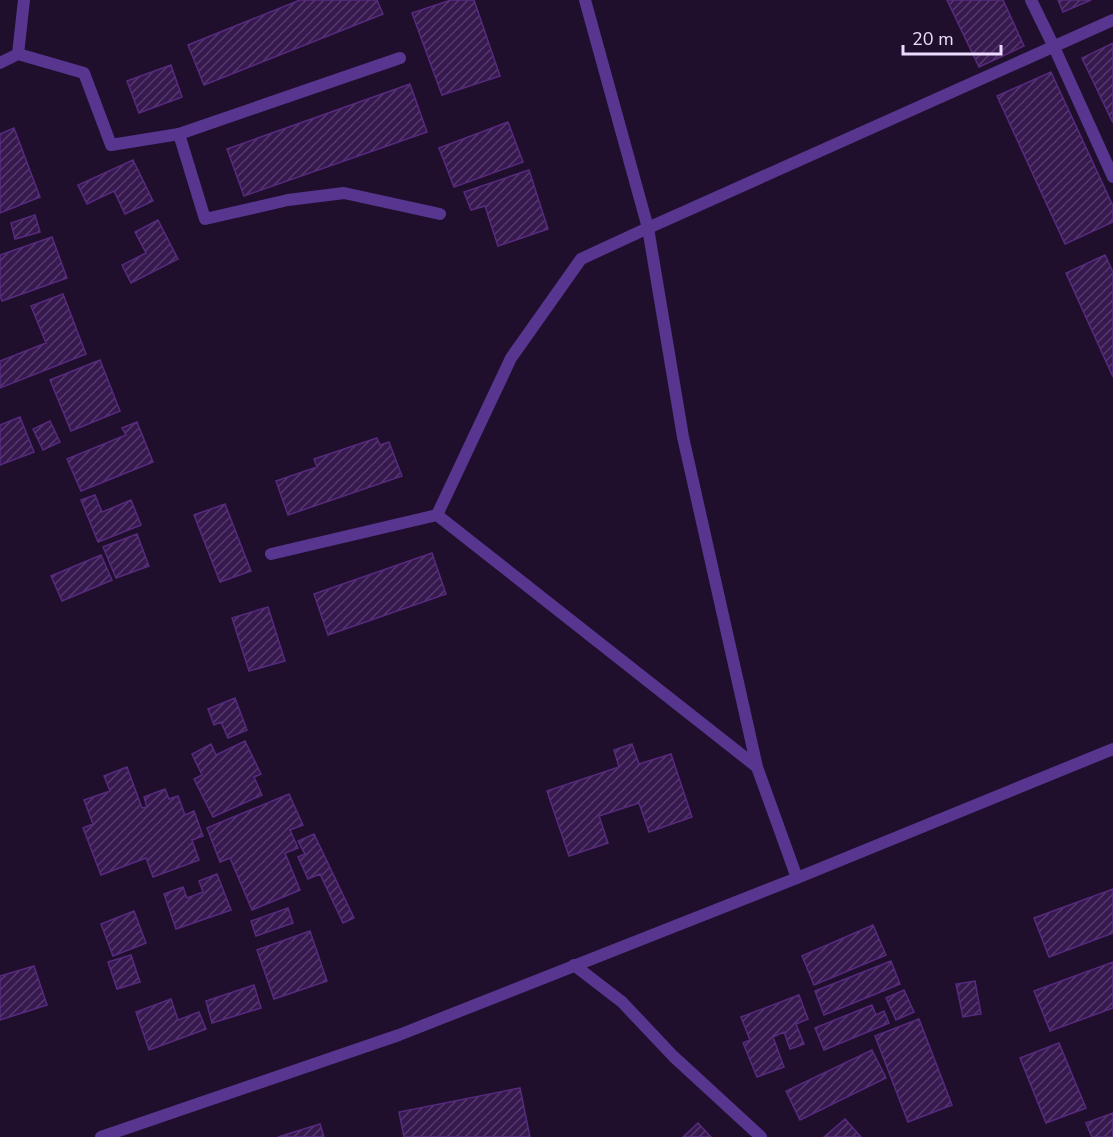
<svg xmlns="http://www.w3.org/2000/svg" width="1113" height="1137" font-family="'Nunito Sans',sans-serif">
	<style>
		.building { fill: url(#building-hatch); stroke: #572a7e; stroke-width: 1.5 }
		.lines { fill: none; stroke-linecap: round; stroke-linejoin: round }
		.lane { stroke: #583690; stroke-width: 12 }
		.street { stroke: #583690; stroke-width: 12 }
	</style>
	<defs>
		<pattern id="building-hatch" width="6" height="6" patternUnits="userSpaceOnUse" patternTransform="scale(1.5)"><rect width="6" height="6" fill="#371950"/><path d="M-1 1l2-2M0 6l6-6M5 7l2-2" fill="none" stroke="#543a6a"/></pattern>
	</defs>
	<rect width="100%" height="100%" fill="#1f0f2d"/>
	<path class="building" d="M 300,0 L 377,0 L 383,14 L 204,85 L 188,45 Z
		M 451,0 L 474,0 L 500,76 L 442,95 L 412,13 Z
		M 947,0 L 1003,0 L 1024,46 L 979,67 Z
		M 1058,0 L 1091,0 L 1063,12 Z
		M 1113,43 L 1113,123 L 1082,58 Z
		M 171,65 L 182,97 L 139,113 L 127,81 Z
		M 1051,72 L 1113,206 L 1113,222 L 1065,244 L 997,96 Z
		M 410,84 L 427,132 L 244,196 L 227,149 Z
		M 508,122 L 523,162 L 454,187 L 439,148 Z
		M 14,128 L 40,197 L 0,213 L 0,134 Z
		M 133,160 L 153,201 L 125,214 L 114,191 L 87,204 L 78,185 Z
		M 529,170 L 548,229 L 498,246 L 485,206 L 471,210 L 464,192 Z
		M 35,215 L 40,232 L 15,239 L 11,223 Z
		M 158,220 L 178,259 L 131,283 L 122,265 L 146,253 L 135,232 Z
		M 52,237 L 67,278 L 2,301 L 0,296 L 0,255 Z
		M 1105,255 L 1113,272 L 1113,377 L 1066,273 Z
		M 63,294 L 86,354 L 0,388 L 0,361 L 46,343 L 31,306 Z
		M 100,360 L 120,411 L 71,431 L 50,380 Z
		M 20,417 L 34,452 L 0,465 L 0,425 Z
		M 50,421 L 60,442 L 43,450 L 33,429 Z
		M 137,422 L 153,462 L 81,491 L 67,459 L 126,435 L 122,428 Z
		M 377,438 L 380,445 L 389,442 L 402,476 L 288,515 L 276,481 L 317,467 L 314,459 Z
		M 95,495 L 102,512 L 131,500 L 141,525 L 98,542 L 81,500 Z
		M 225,504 L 251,571 L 220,582 L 194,515 Z
		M 137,534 L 149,566 L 116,578 L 103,547 Z
		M 432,553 L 446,594 L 328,635 L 314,594 Z
		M 101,555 L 112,580 L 62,601 L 51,576 Z
		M 268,607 L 285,661 L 249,671 L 232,618 Z
		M 235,698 L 247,730 L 228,738 L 221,722 L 214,725 L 208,709 Z
		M 245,741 L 261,774 L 254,777 L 262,795 L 213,817 L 194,779 L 202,775 L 192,754 L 211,744 L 216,755 Z
		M 632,744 L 639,764 L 671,754 L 692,817 L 649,832 L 639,803 L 599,816 L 608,843 L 569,856 L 547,791 L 619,767 L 614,750 Z
		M 127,767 L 142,808 L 147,807 L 144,797 L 165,789 L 169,799 L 178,796 L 185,815 L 194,811 L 203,836 L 192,840 L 199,860 L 153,877 L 146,858 L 101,875 L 83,828 L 93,824 L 84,800 L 110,791 L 104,776 Z
		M 289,794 L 303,825 L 290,830 L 298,848 L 285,853 L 300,890 L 252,910 L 230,858 L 220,862 L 207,828 Z
		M 314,834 L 354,918 L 343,923 L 320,874 L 308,879 L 298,857 L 305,854 L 298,841 Z
		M 217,874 L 231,910 L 176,929 L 164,894 L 183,887 L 187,898 L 203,892 L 199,881 Z
		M 1113,889 L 1113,933 L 1049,957 L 1034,918 Z
		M 288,908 L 293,923 L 256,936 L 251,921 Z
		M 134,911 L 146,943 L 113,956 L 101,924 Z
		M 873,925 L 886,955 L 814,985 L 802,956 Z
		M 310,931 L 327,981 L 274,999 L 257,950 Z
		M 131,955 L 140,982 L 117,989 L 108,962 Z
		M 891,961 L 900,984 L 824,1015 L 815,991 Z
		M 1113,962 L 1113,1008 L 1050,1031 L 1034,991 Z
		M 34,966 L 47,1005 L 0,1020 L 0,976 Z
		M 975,981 L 981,1014 L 963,1017 L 956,984 Z
		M 254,985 L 261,1008 L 212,1023 L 206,1001 Z
		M 904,990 L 914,1012 L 896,1020 L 886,998 Z
		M 799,995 L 808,1019 L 796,1024 L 804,1044 L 790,1049 L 784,1032 L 773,1037 L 784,1067 L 757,1077 L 743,1043 L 750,1040 L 741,1017 Z
		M 171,999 L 178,1020 L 199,1012 L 206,1029 L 149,1050 L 136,1012 Z
		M 872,1005 L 876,1015 L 884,1011 L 889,1023 L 824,1050 L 815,1028 Z
		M 919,1019 L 952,1105 L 908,1122 L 875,1036 Z
		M 1059,1043 L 1086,1108 L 1046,1123 L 1020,1058 Z
		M 872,1050 L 886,1078 L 800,1120 L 786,1091 Z
		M 520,1088 L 530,1137 L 404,1137 L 399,1112 Z
		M 1113,1113 L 1113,1137 L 1092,1137 L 1086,1123 Z
		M 845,1119 L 861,1137 L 824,1137 Z
		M 698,1123 L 711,1137 L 683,1137 Z
		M 320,1124 L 324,1137 L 278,1137 Z"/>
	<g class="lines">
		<path class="lane" d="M 179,134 L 205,219 L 288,200 L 344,193 L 440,214"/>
		<path class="street" d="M 585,0 L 648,228 L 683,437 L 757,767 L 797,878
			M 1031,0 L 1054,47 L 1113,177
			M 18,54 L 84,73 L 111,145 L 179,134 L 400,58
			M 0,63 L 18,54 L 24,0
			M 437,515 L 511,358 L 581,259 L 648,228 L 1113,20
			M 271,554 L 437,515 L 757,767
			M 574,965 L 622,1002 L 673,1056 L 761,1137
			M 101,1137 L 399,1035 L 797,878 L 1113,749"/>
	</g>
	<path d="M903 45v9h98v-9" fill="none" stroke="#ecdbff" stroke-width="3"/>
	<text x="912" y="45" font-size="18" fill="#ecdbff" stroke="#1f0f2d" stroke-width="4.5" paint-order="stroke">20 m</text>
</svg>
